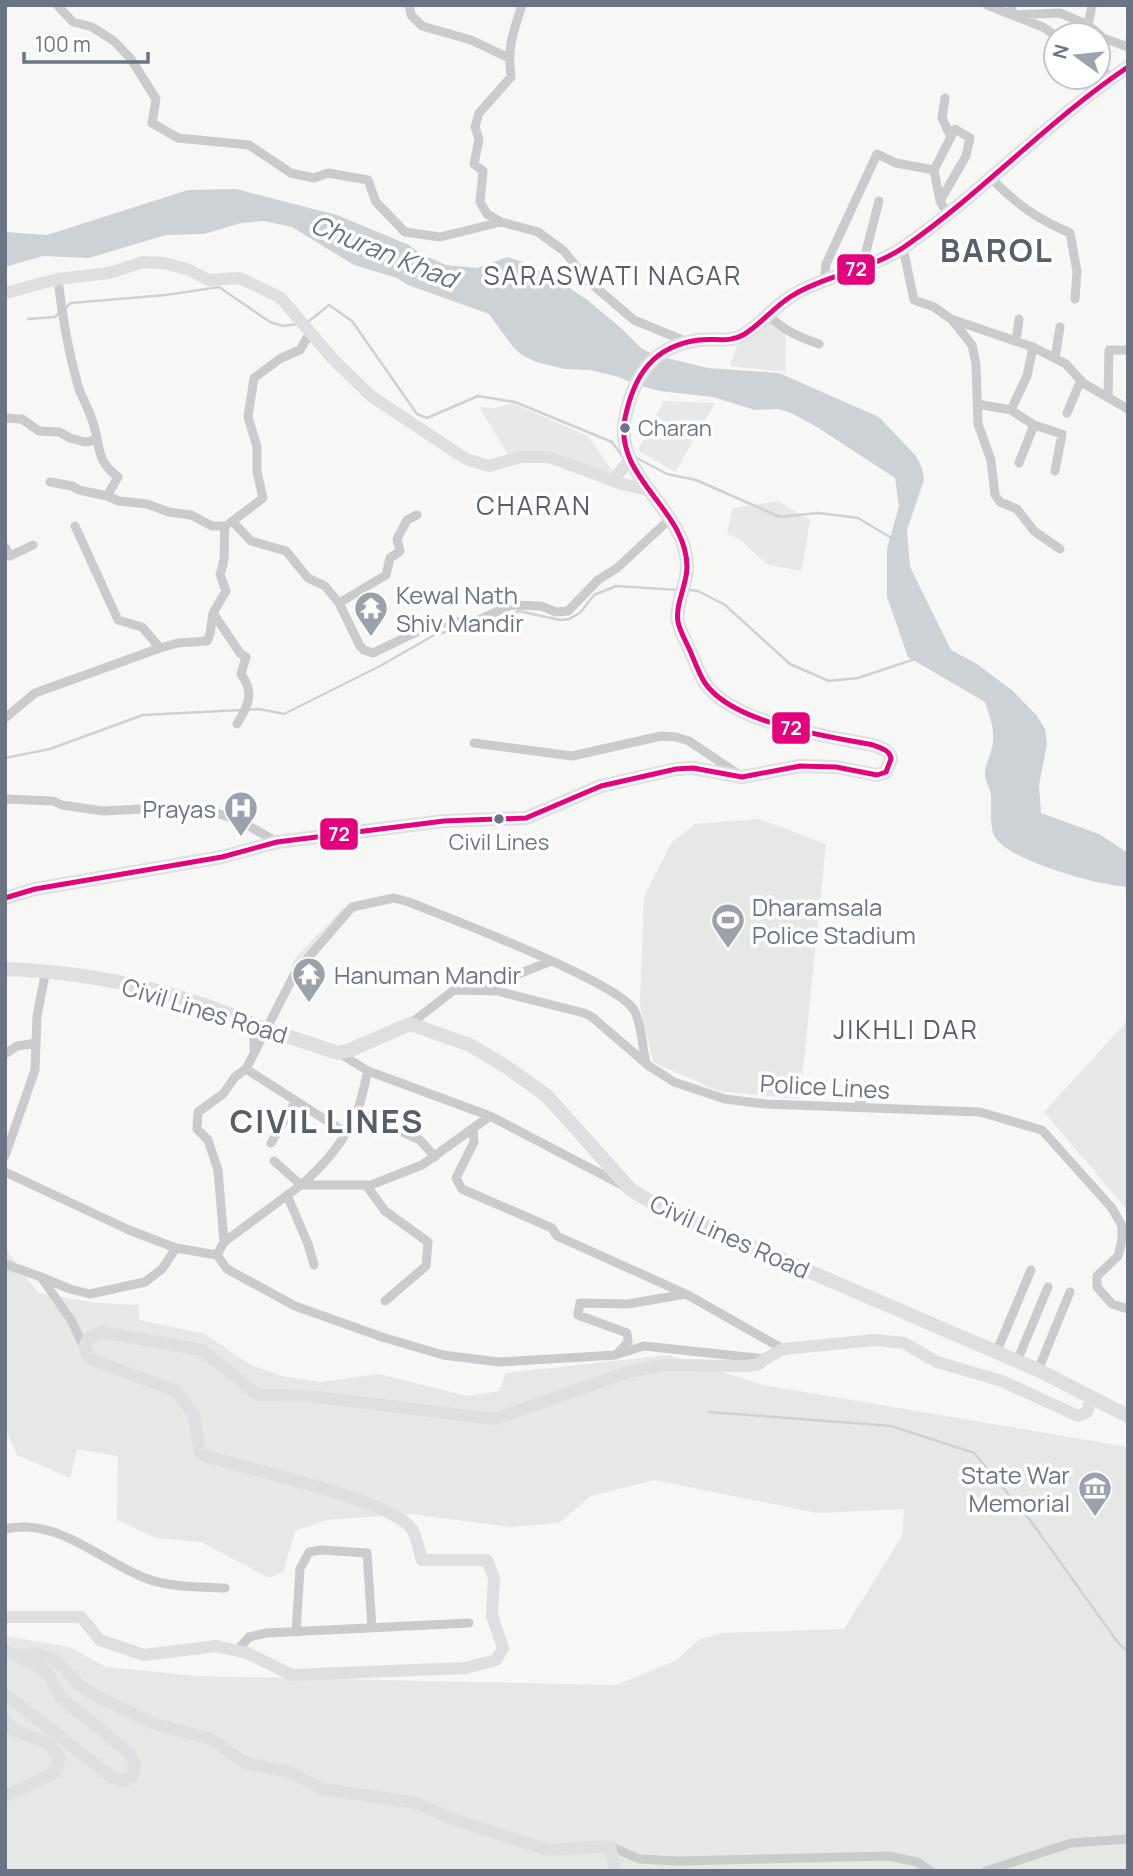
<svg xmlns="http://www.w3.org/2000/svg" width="1133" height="1876" font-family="Manrope,sans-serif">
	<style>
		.built { fill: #e7e9e9 }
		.green { fill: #e5e8e4 }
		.water { fill: #ccd2d6 }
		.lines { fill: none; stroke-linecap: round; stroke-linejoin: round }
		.stream { stroke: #ccd2d6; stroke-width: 2.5 }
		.street { stroke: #cacbcc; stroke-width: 9 }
		.secondary { stroke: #dedfe0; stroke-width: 12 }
		.primary { stroke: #dedfe0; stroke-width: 14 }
		.bus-1-casing { stroke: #fff; stroke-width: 10 }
		.bus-1 { stroke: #e5007d; stroke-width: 5 }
		.bus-dot { fill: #697584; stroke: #fff; stroke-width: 2.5 }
		.labels { text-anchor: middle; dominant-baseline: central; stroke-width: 7; stroke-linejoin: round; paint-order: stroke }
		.bus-label { font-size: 22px; fill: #697584; stroke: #fff; text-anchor: start }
		.poi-label { font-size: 24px; fill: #697584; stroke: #fff; text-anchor: start }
		.street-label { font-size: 24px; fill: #697584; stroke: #fff }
		.water-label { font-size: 26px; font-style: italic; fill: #657680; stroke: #fff }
		.neighbourhood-label { font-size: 26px; letter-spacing: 2px; fill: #565f6a; stroke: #fff }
		.district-label { font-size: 32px; font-weight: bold; letter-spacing: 2px; fill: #565f6a; stroke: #fff }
		.line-badge { stroke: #fff; stroke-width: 2.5 }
		.badge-label { font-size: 19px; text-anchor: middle; font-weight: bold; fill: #fff }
	</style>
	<rect width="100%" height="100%" fill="#f7f7f6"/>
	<path class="built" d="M 764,316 L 785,329 L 786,372 L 730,366 L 735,350 Z
		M 664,401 L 715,403 L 675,472 L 638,450 Z
		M 512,403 L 588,436 L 618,479 L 557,455 L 527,451 L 510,458 L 479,407 L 495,408 Z
		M 778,501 L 810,520 L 802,571 L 768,565 L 740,540 L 727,534 L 733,508 Z
		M 344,907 L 347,910 L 296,968 L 291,967 L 295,958 Z
		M 1128,1020 L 1128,1211 L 1044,1112 Z"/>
	<path class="green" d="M 759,819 L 826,844 L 800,1099 L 718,1091 L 653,1062 L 640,1004 L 644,897 L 672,842 L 695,824 Z
		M 5,1248 L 38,1293 L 97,1303 L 139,1305 L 139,1320 L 205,1334 L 251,1365 L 281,1376 L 320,1382 L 379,1374 L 467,1396 L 499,1391 L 506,1373 L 669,1355 L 763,1385 L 1128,1447 L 1128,1871 L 5,1871 L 5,1636 L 69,1647 L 106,1667 L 197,1676 L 616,1685 L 675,1661 L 700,1639 L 722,1633 L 844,1629 L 902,1536 L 904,1509 L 817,1513 L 654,1480 L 591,1496 L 559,1523 L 510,1527 L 411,1514 L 326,1520 L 295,1531 L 283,1572 L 269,1578 L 201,1542 L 156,1538 L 117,1520 L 118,1456 L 77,1449 L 70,1478 L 17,1455 L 5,1427 Z"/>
	<path class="water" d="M 236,189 L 337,215 L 409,245 L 421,254 L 446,265 L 477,268 L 507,257 L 523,262 L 561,282 L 586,299 L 621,328 L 641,348 L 654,355 L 708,368 L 779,373 L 879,417 L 916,456 L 922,468 L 924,480 L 907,530 L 910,567 L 951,650 L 977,664 L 1013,691 L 1037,716 L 1045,729 L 1047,744 L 1039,785 L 1041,813 L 1099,834 L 1128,853 L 1128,887 C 1100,886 1009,861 995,837 C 989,826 992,807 991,795 C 990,788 985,781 985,774 C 985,766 990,756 992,748 C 996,731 990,718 985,702 L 908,657 L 887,597 L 887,549 L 899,506 L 895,478 L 817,427 L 791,413 L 778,409 L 755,410 L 713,397 L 660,391 L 634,384 L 619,377 L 590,370 L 565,369 L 536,362 L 522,355 L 513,347 L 489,314 L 408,285 L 397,278 L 354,265 L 292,227 L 264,221 L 241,223 L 204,234 L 166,235 L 89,258 L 43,256 L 5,267 L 5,232 L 47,235 L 188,190 Z"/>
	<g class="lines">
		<path class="stream" d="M 64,309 L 71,303 L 166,295 L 219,287 L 270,322 L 283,326 L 298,324
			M 28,319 L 55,317 L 59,313
			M 308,322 L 329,305 L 352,321 L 417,414 L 427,418 L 478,396 L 515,402 L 612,442 L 622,456
			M 635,457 L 667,474 L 696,480 L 780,517 L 818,513 L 858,518 L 893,539
			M 689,590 L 698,591 L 725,605 L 790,664 L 829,681 L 858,678 L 915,659
			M 5,758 L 50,749 L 143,715 L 259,709 L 284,714 L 380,666 L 436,634 L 493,623 L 519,611 L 560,620 L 569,619 L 580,613 L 594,595 L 616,586 L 679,590
			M 856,1102 L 865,1102
			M 709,1412 L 891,1426 L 974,1453 L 1030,1520 L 1119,1644 L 1128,1651"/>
		<path class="street" d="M 57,5 L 73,22 L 92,27 L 114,41 L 131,59 L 156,99 L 152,123 L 178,138 L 249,145 L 291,173 L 314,178 L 328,173 L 368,180 L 376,202 L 405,232 L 440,237 L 501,222
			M 409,5 L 411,15 L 422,26 L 471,40 L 509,58
			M 522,5 C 513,34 507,46 511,77 L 479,113 L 475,127 L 479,139 L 474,164 L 483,171 L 480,202 L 487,214 L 501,222 L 538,232 L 564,251 L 586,279 L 634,320 L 687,342
			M 987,5 L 1043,27 L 1056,36
			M 1012,5 L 1012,15 L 1060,13 L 1088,25 L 1103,38 L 1128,47
			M 1088,25 L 1092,5
			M 1098,67 L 1113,79
			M 945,98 L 942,118 L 951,137
			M 991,178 C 1016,204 1037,219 1070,233 L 1077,271 L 1075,299
			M 940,201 L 966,156 L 970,138 L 955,129 L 934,170 L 940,201 L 948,215
			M 903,248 L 914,300 L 934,307 L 951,319 L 1033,347 L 1066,364 L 1083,383 L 1128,409
			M 862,267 L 879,201
			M 58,279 C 62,316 68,350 78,386 C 82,399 91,412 94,426 C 101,450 96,460 118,477 L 107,496
			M 824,282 L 826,264 L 877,154 L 896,163 L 934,170
			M 768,315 C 783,330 799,337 819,344
			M 952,320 L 972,345 L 976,364 L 978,424 L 991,460 L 995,495 L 1000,502 L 1017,509 L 1034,531 L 1060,549
			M 1016,341 L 1019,319
			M 1055,358 L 1060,327
			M 1108,397 L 1109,350 L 1128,350
			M 977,404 L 1011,410 L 1034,425 L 1062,434 L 1055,471
			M 1011,410 L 1027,376 L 1033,347
			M 1067,413 L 1081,380
			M 5,418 L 22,419 L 39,431 L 59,432 L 70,438 L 85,442 L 97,440
			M 1019,463 L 1034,425
			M 233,522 L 251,541 L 286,551 L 308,578 L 325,586 L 339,603 L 360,646 L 364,650 L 373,653 L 433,624 L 478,620 L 511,605 L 541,606 L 556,612 L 568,611 L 598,580 L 617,568 L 671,518
			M 230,523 L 263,498 L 257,472 L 257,447 L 248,417 L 254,378 L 281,358 L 300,350 L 310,332
			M 75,526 L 118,620 L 142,627 L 160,648
			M 5,547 L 10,556 L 33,545
			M 339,603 L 386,575 L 390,558 L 400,551 L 397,539 L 407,520 L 417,515
			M 213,613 L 240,653 L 246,657 L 241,674 C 255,693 248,706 237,724
			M 5,718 L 35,693 L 160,648 L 178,643 L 207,641 L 210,634 L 213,613 L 226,591 L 220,574 C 227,558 223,543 225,526 L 212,526 L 191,515 L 169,512 L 147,504 L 119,501 L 107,496 L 79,490 L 72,486 L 50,482
			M 474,743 L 572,756 L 661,736 L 676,737 L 689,741 L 738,774
			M 5,799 L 53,801 L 62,805 L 103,811 L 163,808 L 214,812 L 240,821 L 277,842
			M 481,989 L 551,961
			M 243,1023 L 254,1037 L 254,1050
			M 410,1024 L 454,990 L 497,991 L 584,1013 L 592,1017 L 649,1066 L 674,1082 L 725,1099 L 765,1104 L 980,1112 L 1042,1130 L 1112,1208 L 1122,1226 L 1122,1240 L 1118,1256 L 1097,1276 L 1097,1287 L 1112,1304 L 1128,1309
			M 339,1053 L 368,1071 L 490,1116 L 624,1186
			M 5,1054 L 17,1046 L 36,1043
			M 246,1069 L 346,1133
			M 357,1112 L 420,1140 L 435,1157
			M 473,1131 L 474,1142 L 456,1178 L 462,1189 L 552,1228 L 557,1236 L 686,1294
			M 271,1143 L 295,1102
			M 5,1156 L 35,1070 L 37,1016 L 46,970
			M 274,1161 L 301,1185 C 323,1166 344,1142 356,1114 C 362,1101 364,1085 368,1071
			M 5,1172 L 129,1230 L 176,1248 L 217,1255 L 224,1242 L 218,1170 L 208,1140 L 197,1129 L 198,1112 L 223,1094 L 235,1077 L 246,1069 L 295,973 L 352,907 L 394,898 L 409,902 C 448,918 617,981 634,1010 C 642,1024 642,1047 646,1063
			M 366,1185 L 385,1211 L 428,1242 L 426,1266 L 385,1301
			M 287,1195 L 308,1244 L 314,1265
			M 224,1242 L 301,1185 L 371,1185 L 422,1165 L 490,1116
			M 217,1255 L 227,1269 L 295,1306 L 382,1337 L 443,1355 L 499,1362 L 616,1355 L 628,1342 L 627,1333 L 578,1315 L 580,1303 L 628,1304 L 686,1294 L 783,1349
			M 5,1264 L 41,1277 L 71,1320 L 84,1347
			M 41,1277 L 70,1289 L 90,1294 L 145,1282 L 162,1269 L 176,1248
			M 996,1353 L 1031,1270
			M 618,1354 L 644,1346 L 765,1359
			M 1017,1361 L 1048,1287
			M 1038,1370 L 1070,1292
			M 5,1529 C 58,1517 99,1560 145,1578 C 167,1587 201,1587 225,1588
			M 296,1632 L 300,1569 L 309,1552 L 321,1550 L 367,1553 L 372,1628
			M 237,1651 L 249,1637 L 266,1633 L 469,1623
			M 610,1846 L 639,1859 L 678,1861 L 888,1856 L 917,1862 L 931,1871
			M 986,1871 L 1071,1843 L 1128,1839"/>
		<path class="secondary" d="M 5,293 L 58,279 L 109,273 L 143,262 L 164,263 L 187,269 L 209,280 L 240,278 L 281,298 L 332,358 L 371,396 L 466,459 L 489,466 L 521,457 L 549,457 L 619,483 L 648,490
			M 612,481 L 630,460
			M 5,1617 L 81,1617 L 100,1640 L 144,1655 L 216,1646 L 247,1653 L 292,1675 L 465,1668 L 496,1660 L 503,1648 L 492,1616 L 494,1578 L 487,1560 L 422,1560 C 419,1551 417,1537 412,1529 C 388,1498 243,1469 200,1454 L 194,1415 L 176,1391 L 90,1359 L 84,1347 L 87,1340 L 101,1332 L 202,1350 L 258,1395 L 310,1396 L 495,1419 L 628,1372 L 664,1365 L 748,1366 L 759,1364 L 765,1359 L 783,1349 L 875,1340 L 904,1343 L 937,1362 L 1002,1381 L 1078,1416 L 1087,1412 L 1091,1398
			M 5,1650 L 47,1671 L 60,1697 L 128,1752 L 135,1764 L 132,1777 L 126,1781 L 113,1778 L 5,1694
			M 17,1655 L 34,1654 L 46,1656 L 56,1660 L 80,1686 L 98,1697 L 155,1724 L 211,1739 L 245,1763 L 290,1772 L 323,1789 L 416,1803 L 458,1821 L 549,1850 L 610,1846 L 615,1869 L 613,1871
			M 5,1719 L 13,1730 L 49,1744 L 60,1758 L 54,1773 L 5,1796"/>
		<path class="primary" d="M 5,898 L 35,889 L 222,857 L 277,842 L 444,821 L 526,818 L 601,786 L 676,769 L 693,768 L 742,777 L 800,766 L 836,767 L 877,775 L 886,772 L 891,759 C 890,750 881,748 873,745 C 827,736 733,724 705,683 C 699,674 695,662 691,653 C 687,643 680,632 678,622 C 675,604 687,585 687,567 C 687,509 613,478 625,418 C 634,375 653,346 699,340 C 715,338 729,343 743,335 C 760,325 773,308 790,297 C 824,275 873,270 907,245 C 984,191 1050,119 1128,67
			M 5,969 C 72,971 138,983 201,1004 C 223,1011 244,1021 266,1029 C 290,1037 314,1045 338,1053 L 350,1050 L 410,1024 L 470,1045 L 505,1066 L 547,1096 L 631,1190 L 660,1207 L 1038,1370 L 1128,1416"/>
		<g class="bus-1-casing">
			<path id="bus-1" d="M 5,898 L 35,889 L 222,857 L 277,842 L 444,821 L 526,818 L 601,786 L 676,769 L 693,768 L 742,777 L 800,766 L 836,767 L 877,775 L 886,772 L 891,759 C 890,750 881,748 873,745 C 827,736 733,724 705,683 C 699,674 695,662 691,653 C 687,643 680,632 678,622 C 675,604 687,585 687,567 C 687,509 613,478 625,418 C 634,375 653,346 699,340 C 715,338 729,343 743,335 C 760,325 773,308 790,297 C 824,275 873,270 907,245 C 984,191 1050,119 1128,67"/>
		</g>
		<use href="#bus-1" class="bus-1"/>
	</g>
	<defs>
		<g id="temple-pin" transform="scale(1.75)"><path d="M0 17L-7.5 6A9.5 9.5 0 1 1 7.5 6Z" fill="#9ba2ac" stroke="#fff"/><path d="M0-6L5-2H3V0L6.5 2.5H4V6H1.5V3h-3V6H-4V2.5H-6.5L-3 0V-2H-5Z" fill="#fff"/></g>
		<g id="hospital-pin" transform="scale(1.75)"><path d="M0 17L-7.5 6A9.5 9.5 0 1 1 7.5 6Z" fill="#9ba2ac" stroke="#fff"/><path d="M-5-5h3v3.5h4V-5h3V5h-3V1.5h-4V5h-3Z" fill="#fff"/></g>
		<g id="stadium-pin" transform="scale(1.75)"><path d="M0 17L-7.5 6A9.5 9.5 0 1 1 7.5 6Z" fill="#9ba2ac" stroke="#fff"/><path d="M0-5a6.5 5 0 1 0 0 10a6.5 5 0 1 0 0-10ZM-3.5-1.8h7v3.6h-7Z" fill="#fff"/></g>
		<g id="museum-pin" transform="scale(1.75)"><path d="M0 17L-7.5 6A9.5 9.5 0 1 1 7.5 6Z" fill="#9ba2ac" stroke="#fff"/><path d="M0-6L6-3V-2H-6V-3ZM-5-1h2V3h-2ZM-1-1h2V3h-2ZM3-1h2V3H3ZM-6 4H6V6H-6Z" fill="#fff"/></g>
	</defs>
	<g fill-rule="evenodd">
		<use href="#temple-pin" x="371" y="608"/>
		<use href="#hospital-pin" x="241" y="808"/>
		<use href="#stadium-pin" x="728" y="920"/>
		<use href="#temple-pin" x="309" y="974"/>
		<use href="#museum-pin" x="1095" y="1488"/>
	</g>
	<g class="bus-dot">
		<circle cx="625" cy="428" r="6"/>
		<circle cx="499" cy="819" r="6"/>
	</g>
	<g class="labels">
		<g class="bus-label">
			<text x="638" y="428">Charan</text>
			<text x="499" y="842" text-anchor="middle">Civil Lines</text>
		</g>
		<g class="poi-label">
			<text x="396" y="594">Kewal Nath<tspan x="396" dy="28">Shiv Mandir</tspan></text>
			<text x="216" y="808" text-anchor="end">Prayas</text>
			<text x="752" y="906">Dharamsala<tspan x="752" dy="28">Police Stadium</tspan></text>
			<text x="334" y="974">Hanuman Mandir</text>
			<text x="1070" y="1474" text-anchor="end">State War<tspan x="1070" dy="28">Memorial</tspan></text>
		</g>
		<g class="street-label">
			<text transform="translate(205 1010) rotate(17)">Civil Lines Road</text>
			<text transform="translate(825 1086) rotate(3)">Police Lines</text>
			<text transform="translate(730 1236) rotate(24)">Civil Lines Road</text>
		</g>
		<g class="water-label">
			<text transform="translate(384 251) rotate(22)">Churan Khad</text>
		</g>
		<g class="neighbourhood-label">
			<text x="613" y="275">SARASWATI NAGAR</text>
			<text x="534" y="505">CHARAN</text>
			<text x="906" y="1029">JIKHLI DAR</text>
		</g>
		<g class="district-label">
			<text x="997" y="250">BAROL</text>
			<text x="327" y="1121">CIVIL LINES</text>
		</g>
	</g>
	<g class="line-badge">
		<rect x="836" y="253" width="40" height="33" rx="7" fill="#e5007d"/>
		<rect x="771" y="711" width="40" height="34" rx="7" fill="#e5007d"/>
		<rect x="319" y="817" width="40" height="34" rx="7" fill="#e5007d"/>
	</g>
	<g class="badge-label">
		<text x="856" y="276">72</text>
		<text x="791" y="735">72</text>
		<text x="339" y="841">72</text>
	</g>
	<rect width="1133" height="1876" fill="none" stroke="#697584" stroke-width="14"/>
	<g transform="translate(1077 56) rotate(285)"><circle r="33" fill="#ffffff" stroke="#c3c8ce" stroke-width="2"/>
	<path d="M0-5L12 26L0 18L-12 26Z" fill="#9ba2ac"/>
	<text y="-10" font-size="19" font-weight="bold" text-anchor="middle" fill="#697584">N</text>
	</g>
	<path d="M24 52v10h124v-10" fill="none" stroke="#697584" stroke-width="3.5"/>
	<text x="35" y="52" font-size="21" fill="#697584" stroke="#ffffff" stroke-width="5" paint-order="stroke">100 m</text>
</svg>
